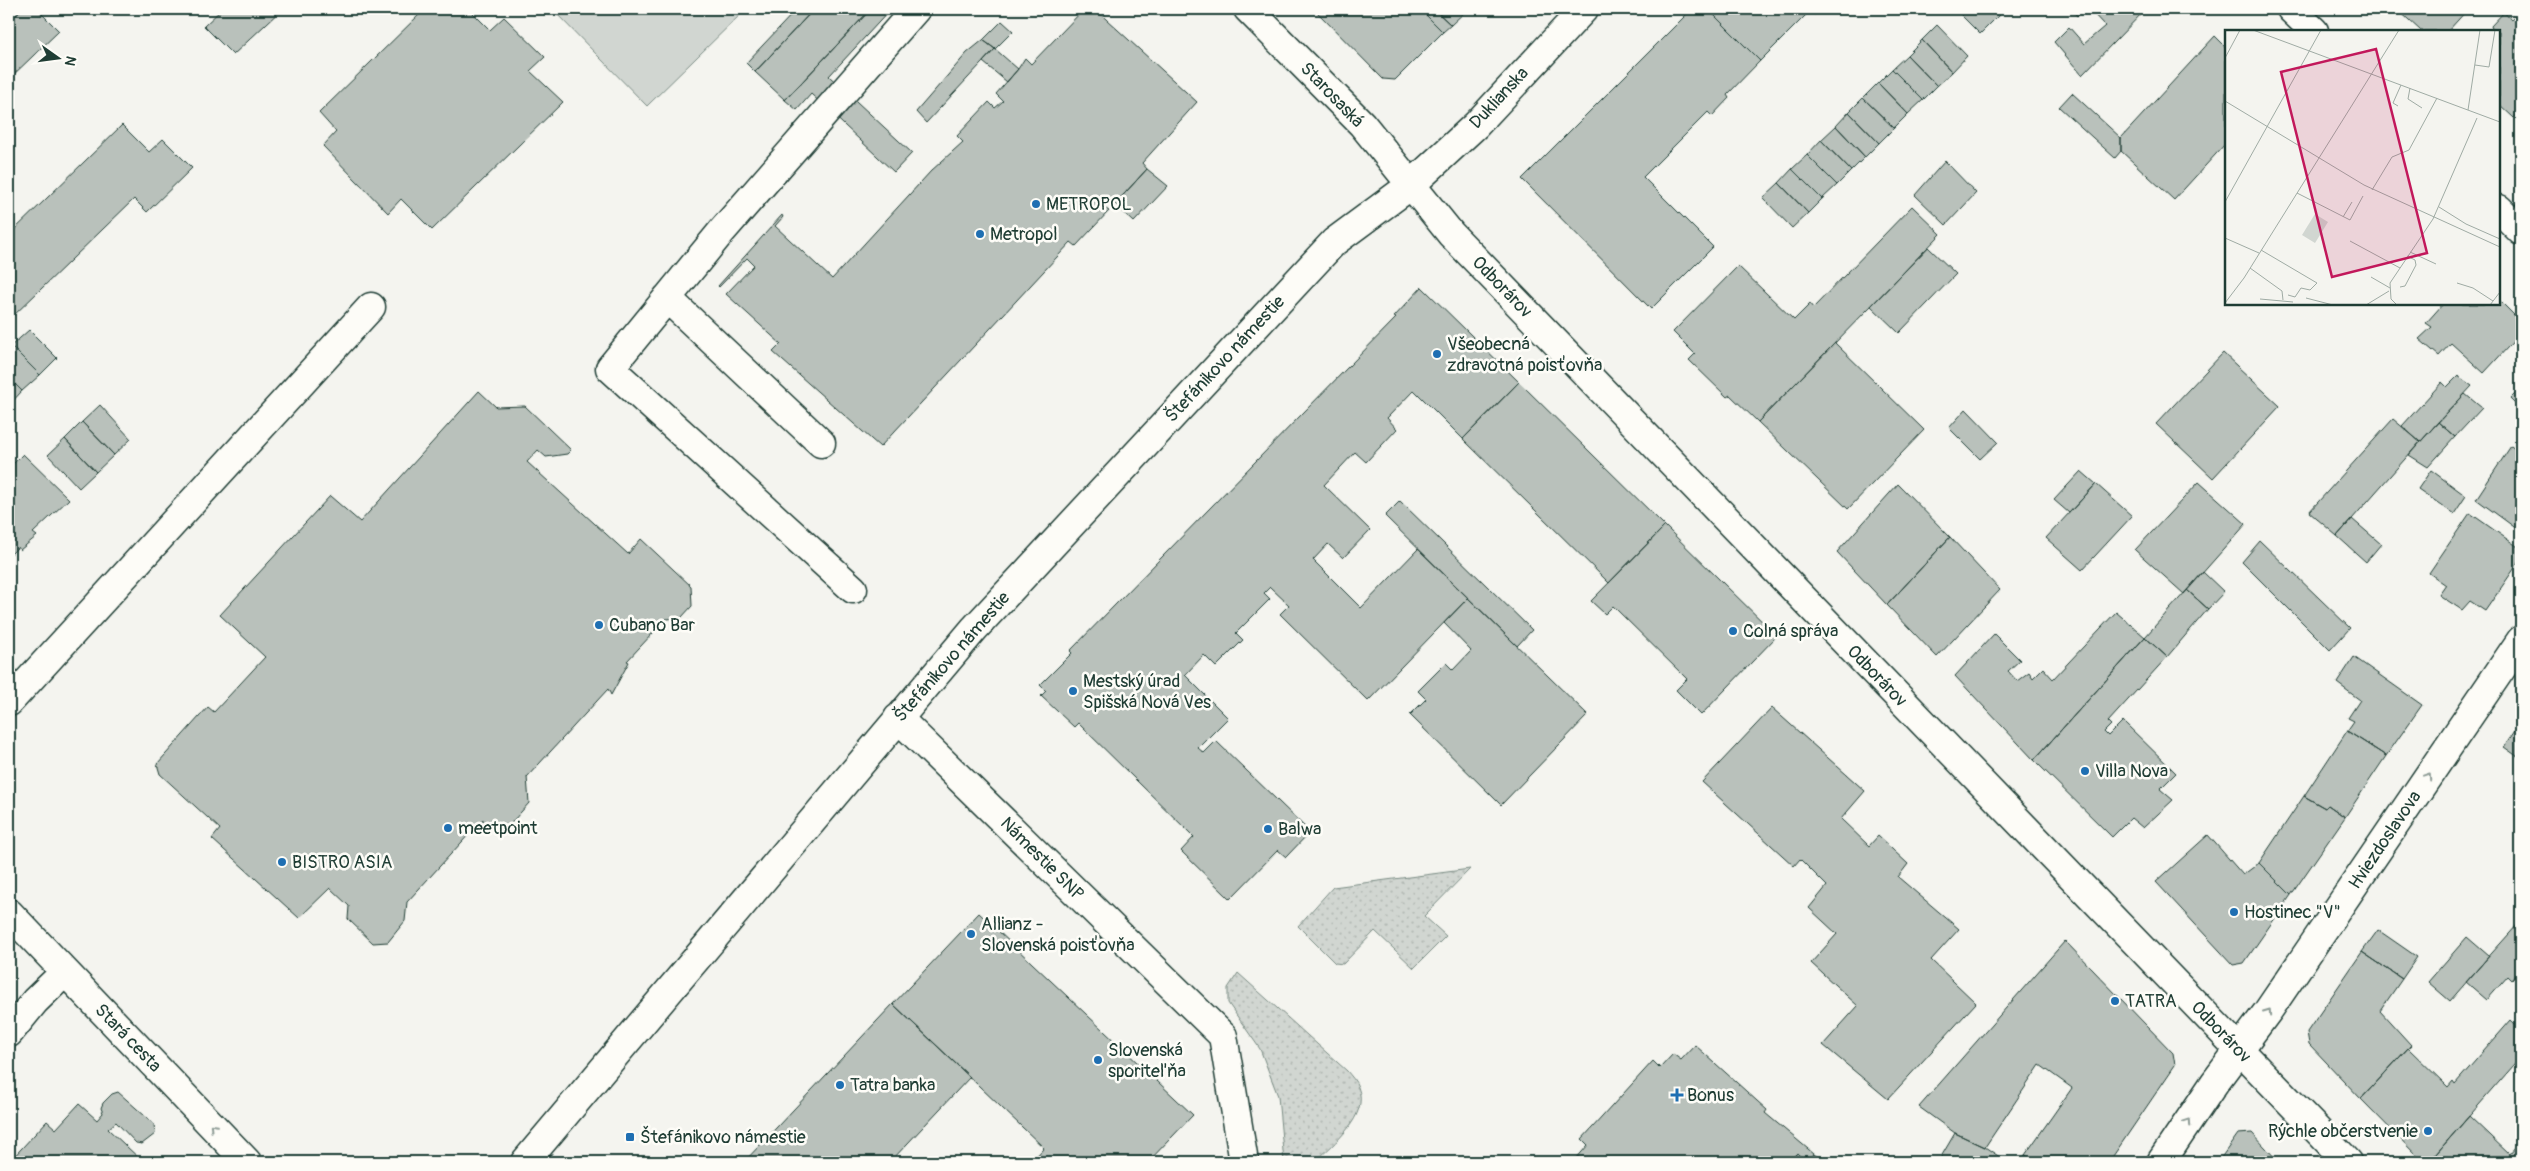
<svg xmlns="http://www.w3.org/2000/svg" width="2530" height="1171" font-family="Pangolin,sans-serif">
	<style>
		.grass { fill: url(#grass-dots); stroke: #788a82 }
		.pitch { fill: #d1d6d1; stroke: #788a82 }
		.building { fill: #b9c1bb; stroke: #1f3d34 }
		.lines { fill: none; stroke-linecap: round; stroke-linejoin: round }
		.minor-casing { stroke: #1f3d34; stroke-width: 31 }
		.minor { stroke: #fdfcf7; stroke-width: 28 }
		.oneway { stroke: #8e9c96 }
		.poi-dot { fill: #1f6fb2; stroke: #fdfcf7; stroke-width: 2 }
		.labels { text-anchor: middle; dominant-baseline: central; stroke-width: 5; stroke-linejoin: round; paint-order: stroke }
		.street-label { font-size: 18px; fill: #1f3d34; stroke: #fdfcf7 }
		.poi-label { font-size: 18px; fill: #1f3d34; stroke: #fdfcf7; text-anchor: start }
		.inset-road { fill: none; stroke: #9faba4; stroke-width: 1 }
		.view { fill: #c2185b; fill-opacity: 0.15; stroke: #c2185b; stroke-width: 2.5 }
		.inset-edge { fill: none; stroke: #1f3d34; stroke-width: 2.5 }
	</style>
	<defs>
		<pattern id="grass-dots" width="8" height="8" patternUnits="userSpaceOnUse" patternTransform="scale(1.25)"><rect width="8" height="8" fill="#d1d6d1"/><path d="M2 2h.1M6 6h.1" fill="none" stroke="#b3b9b4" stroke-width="1.8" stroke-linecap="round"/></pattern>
	</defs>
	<rect width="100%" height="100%" fill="#f4f4ef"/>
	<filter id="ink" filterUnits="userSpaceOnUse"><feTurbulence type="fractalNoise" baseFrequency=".02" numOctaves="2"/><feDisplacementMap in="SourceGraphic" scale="10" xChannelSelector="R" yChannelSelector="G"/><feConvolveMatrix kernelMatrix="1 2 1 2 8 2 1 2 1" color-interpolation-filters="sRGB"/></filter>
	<g filter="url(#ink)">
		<path class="grass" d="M 1470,869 L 1424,916 L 1446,936 L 1414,968 L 1375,931 L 1343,964 L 1335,963 L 1298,926 L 1333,887 Z
			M 1238,973 L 1347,1071 C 1351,1076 1356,1081 1358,1087 C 1370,1116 1333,1144 1315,1162 L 1284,1162 L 1278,1096 L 1260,1049 L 1228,1003 L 1228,988 Z"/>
		<path class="pitch" d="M 552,9 L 746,9 L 647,106 Z"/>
		<path class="building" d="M 9,9 L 16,15 L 22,9 L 37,9 L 59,31 L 9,79 Z
			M 222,9 L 282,9 L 233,55 L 204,26 Z
			M 425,9 L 469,9 L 490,30 L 504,17 L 545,57 L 530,71 L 563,102 L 432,230 L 401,199 L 388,213 L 323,146 L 336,132 L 319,113 Z
			M 797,9 L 814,9 L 755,72 L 746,63 Z
			M 814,9 L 871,9 L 785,100 L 755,72 Z
			M 871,9 L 891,9 L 829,76 L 912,153 L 894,172 L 811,94 L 797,110 L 785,100 Z
			M 1084,9 L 1095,9 L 1197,102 L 1142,163 L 1147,169 L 1115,204 L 1107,198 L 1100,205 L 1109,211 L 1076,246 L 1071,242 L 880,447 L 773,352 L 781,344 L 726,294 L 754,265 L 747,258 L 719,287 L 718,286 L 782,215 L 783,217 L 775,226 L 832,279 L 931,171 L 963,142 L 957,136 L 989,102 L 995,108 L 1003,101 L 996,94 L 1018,69 L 1025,58 L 1031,64 Z
			M 1314,9 L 1420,9 L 1443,32 L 1395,80 L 1383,79 Z
			M 1420,9 L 1434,9 L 1451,25 L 1443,32 Z
			M 1434,9 L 1468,9 L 1451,25 Z
			M 1692,9 L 1708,9 L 1760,61 L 1727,95 L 1729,98 L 1712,116 L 1708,112 L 1643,177 L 1713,247 L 1651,309 L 1522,179 Z
			M 1708,9 L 1821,9 L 1815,15 L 1810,11 L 1760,61 Z
			M 1955,9 L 2005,9 L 1980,34 Z
			M 2071,9 L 2084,9 L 2077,16 Z
			M 2089,9 L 2146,9 L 2082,75 L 2054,42 L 2069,27 L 2084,44 L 2105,26 Z
			M 2397,9 L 2468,9 L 2448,31 L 2421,31 Z
			M 2521,9 L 2521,110 L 2514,118 L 2499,104 L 2499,31 L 2493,31 L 2491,26 L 2504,12 L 2511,20 Z
			M 1002,21 L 1013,31 L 995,49 L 983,40 Z
			M 1937,25 L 1967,56 L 1952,72 L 1922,40 Z
			M 2215,36 L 2226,47 L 2226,143 L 2174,200 L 2121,151 L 2121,138 Z
			M 983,40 L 995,49 L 926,123 L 916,112 L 967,53 Z
			M 1922,40 L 1952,72 L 1937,86 L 1907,55 Z
			M 995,49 L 1018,69 L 1007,82 L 983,62 Z
			M 1907,55 L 1937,86 L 1923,100 L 1892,69 Z
			M 1892,69 L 1923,100 L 1908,114 L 1878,83 Z
			M 1878,83 L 1908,114 L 1894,128 L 1863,98 Z
			M 2072,93 L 2121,138 L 2121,151 L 2115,158 L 2059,107 Z
			M 1863,98 L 1894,128 L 1879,143 L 1849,112 Z
			M 1849,112 L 1879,143 L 1865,157 L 1836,126 Z
			M 122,125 L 149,152 L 163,139 L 192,168 L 147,212 L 134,199 L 9,320 L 9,235 Z
			M 1836,126 L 1865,157 L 1851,171 L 1821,140 Z
			M 1821,140 L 1851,171 L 1837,185 L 1807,155 Z
			M 1807,155 L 1837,185 L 1822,199 L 1792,169 Z
			M 1945,161 L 1976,193 L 1946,225 L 1915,195 Z
			M 1147,169 L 1168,186 L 1134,222 L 1115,204 Z
			M 1792,169 L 1822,199 L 1808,213 L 1779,183 Z
			M 1779,183 L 1808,213 L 1792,228 L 1763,198 Z
			M 1912,206 L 1941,234 L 1758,422 L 1730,395 L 1727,397 L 1689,360 L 1695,354 L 1673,332 L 1738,266 L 1794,320 L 1810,304 L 1813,308 Z
			M 1928,247 L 1956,274 L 1899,333 L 1871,306 Z
			M 1422,287 L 1519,382 L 1463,439 L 1414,390 L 1387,418 L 1397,429 L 1366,462 L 1355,452 L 1324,485 L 1370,530 L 1343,558 L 1328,544 L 1313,560 L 1361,608 L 1418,549 L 1468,598 L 1368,701 L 1280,614 L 1289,605 L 1270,587 L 1264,593 L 1270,599 L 1236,633 L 1243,640 L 1216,667 L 1204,655 L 1185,675 L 1228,718 L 1198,748 L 1204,753 L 1216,741 L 1310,832 L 1286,857 L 1278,850 L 1230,899 L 1181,851 L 1194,837 L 1078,723 L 1074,727 L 1041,696 L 1046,691 L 1040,685 L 1072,653 L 1070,651 L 1396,318 L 1394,317 Z
			M 2499,300 L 2521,322 L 2521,333 L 2484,373 L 2451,343 L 2439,356 L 2419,339 L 2432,327 L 2426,323 L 2443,304 L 2499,304 Z
			M 29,330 L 57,358 L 40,375 L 11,346 Z
			M 1835,343 L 1924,430 L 1848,509 L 1758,422 Z
			M 11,346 L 40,375 L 22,391 L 9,378 L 9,348 Z
			M 2223,353 L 2280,406 L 2213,478 L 2156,424 Z
			M 2458,376 L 2472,386 L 2420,442 L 2402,426 L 2442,382 L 2447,387 Z
			M 9,378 L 22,391 L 9,405 Z
			M 1519,382 L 1665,526 L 1609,583 L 1463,439 Z
			M 2521,388 L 2521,410 L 2510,399 Z
			M 479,391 L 496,407 L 525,406 L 571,450 L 567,454 L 546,457 L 538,450 L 527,462 L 628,554 L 641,539 L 691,586 L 692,606 L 681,618 L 666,619 L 627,661 L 629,662 L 611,695 L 608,689 L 527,777 L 529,803 L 505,830 L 483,830 L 483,819 L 407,902 L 405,921 L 388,942 L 373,943 L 348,919 L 349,906 L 330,888 L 299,918 L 212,839 L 220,829 L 160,774 L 157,764 L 208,707 L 214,712 L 265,657 L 220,615 L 330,496 L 360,522 Z
			M 2465,394 L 2482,408 L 2455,437 L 2438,422 Z
			M 100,405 L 131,439 L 114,455 L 82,422 Z
			M 1966,409 L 1998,442 L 1980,459 L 1949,428 Z
			M 2393,419 L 2420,442 L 2337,536 L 2309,512 Z
			M 82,422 L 114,455 L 96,472 L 65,439 Z
			M 2438,422 L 2455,437 L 2428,467 L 2409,455 Z
			M 65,439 L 96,472 L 79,488 L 48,455 Z
			M 2521,442 L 2521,532 L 2476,499 L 2511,446 L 2516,450 Z
			M 23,454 L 69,499 L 33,533 L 37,536 L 20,550 L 18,547 L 9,556 L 9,468 Z
			M 2431,470 L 2466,496 L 2454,514 L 2418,489 Z
			M 2081,471 L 2096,484 L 2069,513 L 2054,500 Z
			M 2199,482 L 2246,524 L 2184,594 L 2135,550 Z
			M 1898,484 L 1950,537 L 1887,605 L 1837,552 Z
			M 2096,484 L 2132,516 L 2082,570 L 2046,538 Z
			M 1400,501 L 1532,630 L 1517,646 L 1385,516 Z
			M 2470,513 L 2521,549 L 2521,559 L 2485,611 L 2470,601 L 2462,610 L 2439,595 L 2446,585 L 2429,573 Z
			M 2352,519 L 2381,544 L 2366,562 L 2337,536 Z
			M 1665,526 L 1777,636 L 1701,715 L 1676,690 L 1687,679 L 1613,606 L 1605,614 L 1591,601 Z
			M 1950,537 L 2000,590 L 1937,657 L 1887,605 Z
			M 2260,541 L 2350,628 L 2330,650 L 2242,562 Z
			M 2203,572 L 2224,592 L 2208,609 L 2187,590 Z
			M 2187,590 L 2208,609 L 2167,657 L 2145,637 Z
			M 1468,598 L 1588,715 L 1501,805 L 1410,715 L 1426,699 L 1418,691 L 1446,663 L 1453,670 L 1471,651 L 1444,623 Z
			M 2116,612 L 2145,637 L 2034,760 L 1955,676 L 1994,634 L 2020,660 L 2008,671 L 2017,681 L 2029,672 L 2033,678 L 2043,668 L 2053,679 Z
			M 2145,637 L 2167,657 L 2108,722 L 2111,725 L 2104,732 L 2108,736 L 2123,721 L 2176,773 L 2160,789 L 2173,800 L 2143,828 L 2131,818 L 2112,837 L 2034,760 Z
			M 2354,657 L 2422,705 L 2386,756 L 2347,731 L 2354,721 L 2348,718 L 2360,700 L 2337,683 Z
			M 1772,708 L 1865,791 L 1841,819 L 1869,846 L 1878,836 L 1908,864 L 1898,877 L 1959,929 L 1931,960 L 1976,1003 L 1888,1099 L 1823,1045 L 1858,1006 L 1811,963 L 1837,934 L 1809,908 L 1827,886 L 1800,859 L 1794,866 L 1702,782 Z
			M 2521,722 L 2521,759 L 2504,747 Z
			M 2347,731 L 2386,756 L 2345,817 L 2328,805 L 2325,808 L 2304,796 Z
			M 2304,796 L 2325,808 L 2328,805 L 2345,817 L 2291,895 L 2259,863 Z
			M 2208,835 L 2243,875 L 2259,863 L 2291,895 L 2244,963 L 2233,965 L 2156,882 Z
			M 979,913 L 1193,1115 L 1148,1162 L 1031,1162 L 1044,1148 L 893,1004 Z
			M 2518,924 L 2521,927 L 2521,970 L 2512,980 L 2508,976 L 2487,1000 L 2466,982 Z
			M 2378,930 L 2417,957 L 2402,979 L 2362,952 Z
			M 2467,937 L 2489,956 L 2450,1001 L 2428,982 Z
			M 2065,941 L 2173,1053 L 2175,1065 L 2109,1162 L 2037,1162 L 2025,1155 L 2072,1088 L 2040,1065 L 1985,1147 L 1955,1133 L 1919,1107 Z
			M 2362,952 L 2402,979 L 2380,1011 L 2411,1045 L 2361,1099 L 2309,1044 L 2307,1032 Z
			M 893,1004 L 970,1077 L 892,1160 L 890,1162 L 744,1162 Z
			M 2521,1016 L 2521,1057 L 2429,1162 L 2423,1162 L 2361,1099 L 2408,1048 L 2448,1087 L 2453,1081 L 2455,1084 L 2511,1020 L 2515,1024 Z
			M 1695,1045 L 1767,1110 L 1765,1113 L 1814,1154 L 1806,1162 L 1797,1153 L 1790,1161 L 1786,1157 L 1781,1162 L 1578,1162 L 1575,1160 L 1588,1145 L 1582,1139 L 1653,1061 L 1660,1068 L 1673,1054 L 1681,1060 Z
			M 118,1092 L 154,1124 L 155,1134 L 142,1144 L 136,1143 L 116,1122 L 108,1129 L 143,1162 L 9,1162 L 47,1121 L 56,1129 L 79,1104 L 97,1120 L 103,1113 L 101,1108 L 103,1103 L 112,1094 Z
			M 2469,1116 L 2510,1155 L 2521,1142 L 2521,1162 L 2429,1162 Z
			M 1955,1133 L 1985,1147 L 2007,1162 L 1938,1162 Z
			M 2252,1133 L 2279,1162 L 2218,1162 L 2238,1134 Z
			M 1797,1153 L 1806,1162 L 1814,1154 L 1824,1162 L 1781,1162 L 1786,1157 L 1790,1161 Z
			M 2025,1155 L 2037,1162 L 2020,1162 Z"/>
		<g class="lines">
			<g class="minor-casing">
				<path id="minor" d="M 1248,9 L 1362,124 L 1451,234 L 2348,1162
					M 2291,9 L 2314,31
					M 2499,209 L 2521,231
					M 667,298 L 821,443
					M 853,589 L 610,368 L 722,231 L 916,9
					M 9,702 L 371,307
					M 898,718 L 1223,1036 L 1244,1162
					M 9,913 L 247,1162
					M 9,1033 L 35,1001 L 65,972
					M 525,1162 L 974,629 L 1334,242 L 1411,185 L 1476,125 L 1584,9
					M 2161,1162 L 2215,1082 L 2268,1011 L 2521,640"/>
			</g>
			<use href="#minor" class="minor"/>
		</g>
		<defs><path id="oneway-chevron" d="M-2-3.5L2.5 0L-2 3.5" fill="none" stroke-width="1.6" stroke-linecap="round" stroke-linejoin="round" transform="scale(1.25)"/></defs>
		<g class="oneway">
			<use href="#oneway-chevron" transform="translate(2428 776) rotate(-56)"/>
			<use href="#oneway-chevron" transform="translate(2268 1012) rotate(-55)"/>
			<use href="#oneway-chevron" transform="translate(2188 1122) rotate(-56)"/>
			<use href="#oneway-chevron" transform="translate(213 1127) rotate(-134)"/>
		</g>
	</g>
	<g class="poi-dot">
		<circle cx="1036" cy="204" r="5"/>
		<circle cx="980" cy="234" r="5"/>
		<circle cx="1437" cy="354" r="5"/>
		<circle cx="599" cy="625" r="5"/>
		<circle cx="1733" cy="631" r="5"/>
		<circle cx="1073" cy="691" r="5"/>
		<circle cx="2085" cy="771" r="5"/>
		<circle cx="448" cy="828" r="5"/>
		<circle cx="1268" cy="829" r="5"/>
		<circle cx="282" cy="862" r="5"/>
		<circle cx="2234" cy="912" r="5"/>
		<circle cx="971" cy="934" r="5"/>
		<circle cx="2115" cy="1001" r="5"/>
		<circle cx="1098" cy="1060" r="5"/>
		<circle cx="840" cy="1085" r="5"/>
		<path d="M1674.5 1087.5h5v5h5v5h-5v5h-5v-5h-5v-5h5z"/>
		<circle cx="2428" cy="1131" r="5"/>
		<rect x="625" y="1132" width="10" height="10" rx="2.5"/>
	</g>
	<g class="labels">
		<g class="street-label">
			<text transform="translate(1332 95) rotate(46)">Starosaská</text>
			<text transform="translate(1499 98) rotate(-47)">Duklianska</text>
			<text transform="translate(1502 287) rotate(46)">Odborárov</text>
			<text transform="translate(1225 359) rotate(-47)">Štefánikovo námestie</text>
			<text transform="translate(952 657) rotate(-49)">Štefánikovo námestie</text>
			<text transform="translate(1877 676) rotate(46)">Odborárov</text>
			<text transform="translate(2385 840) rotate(-56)">Hviezdoslavova</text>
			<text transform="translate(1042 859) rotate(45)">Námestie SNP</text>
			<text transform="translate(2221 1032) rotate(46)">Odborárov</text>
			<text transform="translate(128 1038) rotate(46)">Stará cesta</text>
		</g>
		<g class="poi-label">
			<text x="1046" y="204">METROPOL</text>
			<text x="990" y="234">Metropol</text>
			<text x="1447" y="344">Všeobecná<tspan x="1447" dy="21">zdravotná poisťovňa</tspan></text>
			<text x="609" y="625">Cubano Bar</text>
			<text x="1743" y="631">Colná správa</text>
			<text x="1083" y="681">Mestský úrad<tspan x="1083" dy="21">Spišská Nová Ves</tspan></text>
			<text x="2095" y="771">Villa Nova</text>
			<text x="458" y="828">meetpoint</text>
			<text x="1278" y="829">Balwa</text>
			<text x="292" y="862">BISTRO ASIA</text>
			<text x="2244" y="912">Hostinec "V"</text>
			<text x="981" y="924">Allianz -<tspan x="981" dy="21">Slovenská poisťovňa</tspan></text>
			<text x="2125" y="1001">TATRA</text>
			<text x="1108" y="1050">Slovenská<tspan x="1108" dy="21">sporiteľňa</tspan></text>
			<text x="850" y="1085">Tatra banka</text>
			<text x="1687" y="1095">Bonus</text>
			<text x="2418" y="1131" text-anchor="end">Rýchle občerstvenie</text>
			<text x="640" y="1137">Štefánikovo námestie</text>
		</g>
	</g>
	<g transform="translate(2225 30)">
		<rect width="275" height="275" fill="#f4f4ef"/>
		<path d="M 90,184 L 103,192 L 90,213 L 77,205 Z" fill="#d1d6d1"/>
		<path class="inset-road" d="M 28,0 L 275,92M 0,28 L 15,0M 250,35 L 264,37 L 270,0M 185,58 L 183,69 L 197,78M 0,71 L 139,155 L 275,217M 173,76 L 168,73 L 176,55M 243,80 L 255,0M 147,160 L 167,127 L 184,120 L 212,68M 72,163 L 125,190 L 138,166M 0,172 L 96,0M 214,177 L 241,194 L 275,209M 118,187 L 127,172M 0,208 L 34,223M 125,211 L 175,238M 36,220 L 92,253 L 85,260 L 76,258 L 70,267 L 63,265M 185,222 L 211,234M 25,238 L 57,261 L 58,270M 146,247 L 165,258M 232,253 L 248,258 L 268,271M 175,257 L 180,256 L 191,235 L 190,230 L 182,226M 81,268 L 108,275M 35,269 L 68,272M 0,273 L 19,248 L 174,0M 141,275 L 164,261M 172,275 L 166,269 L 165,253 L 208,189 L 252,88M 265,275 L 275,262"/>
		<path class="view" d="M 151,19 L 202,223 L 107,247 L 56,42 Z"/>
		<rect width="275" height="275" class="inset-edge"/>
	</g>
	<rect width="2530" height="1171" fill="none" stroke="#fdfcf7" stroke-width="30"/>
	<rect x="15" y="15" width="2500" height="1141" fill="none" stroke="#1f3d34" stroke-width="2" filter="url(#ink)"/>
	<g transform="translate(58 58) rotate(104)" stroke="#fdfcf7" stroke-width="4" paint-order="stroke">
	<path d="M0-4L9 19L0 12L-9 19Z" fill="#1f3d34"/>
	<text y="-8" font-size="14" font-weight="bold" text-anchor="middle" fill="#1f3d34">N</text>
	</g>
</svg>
